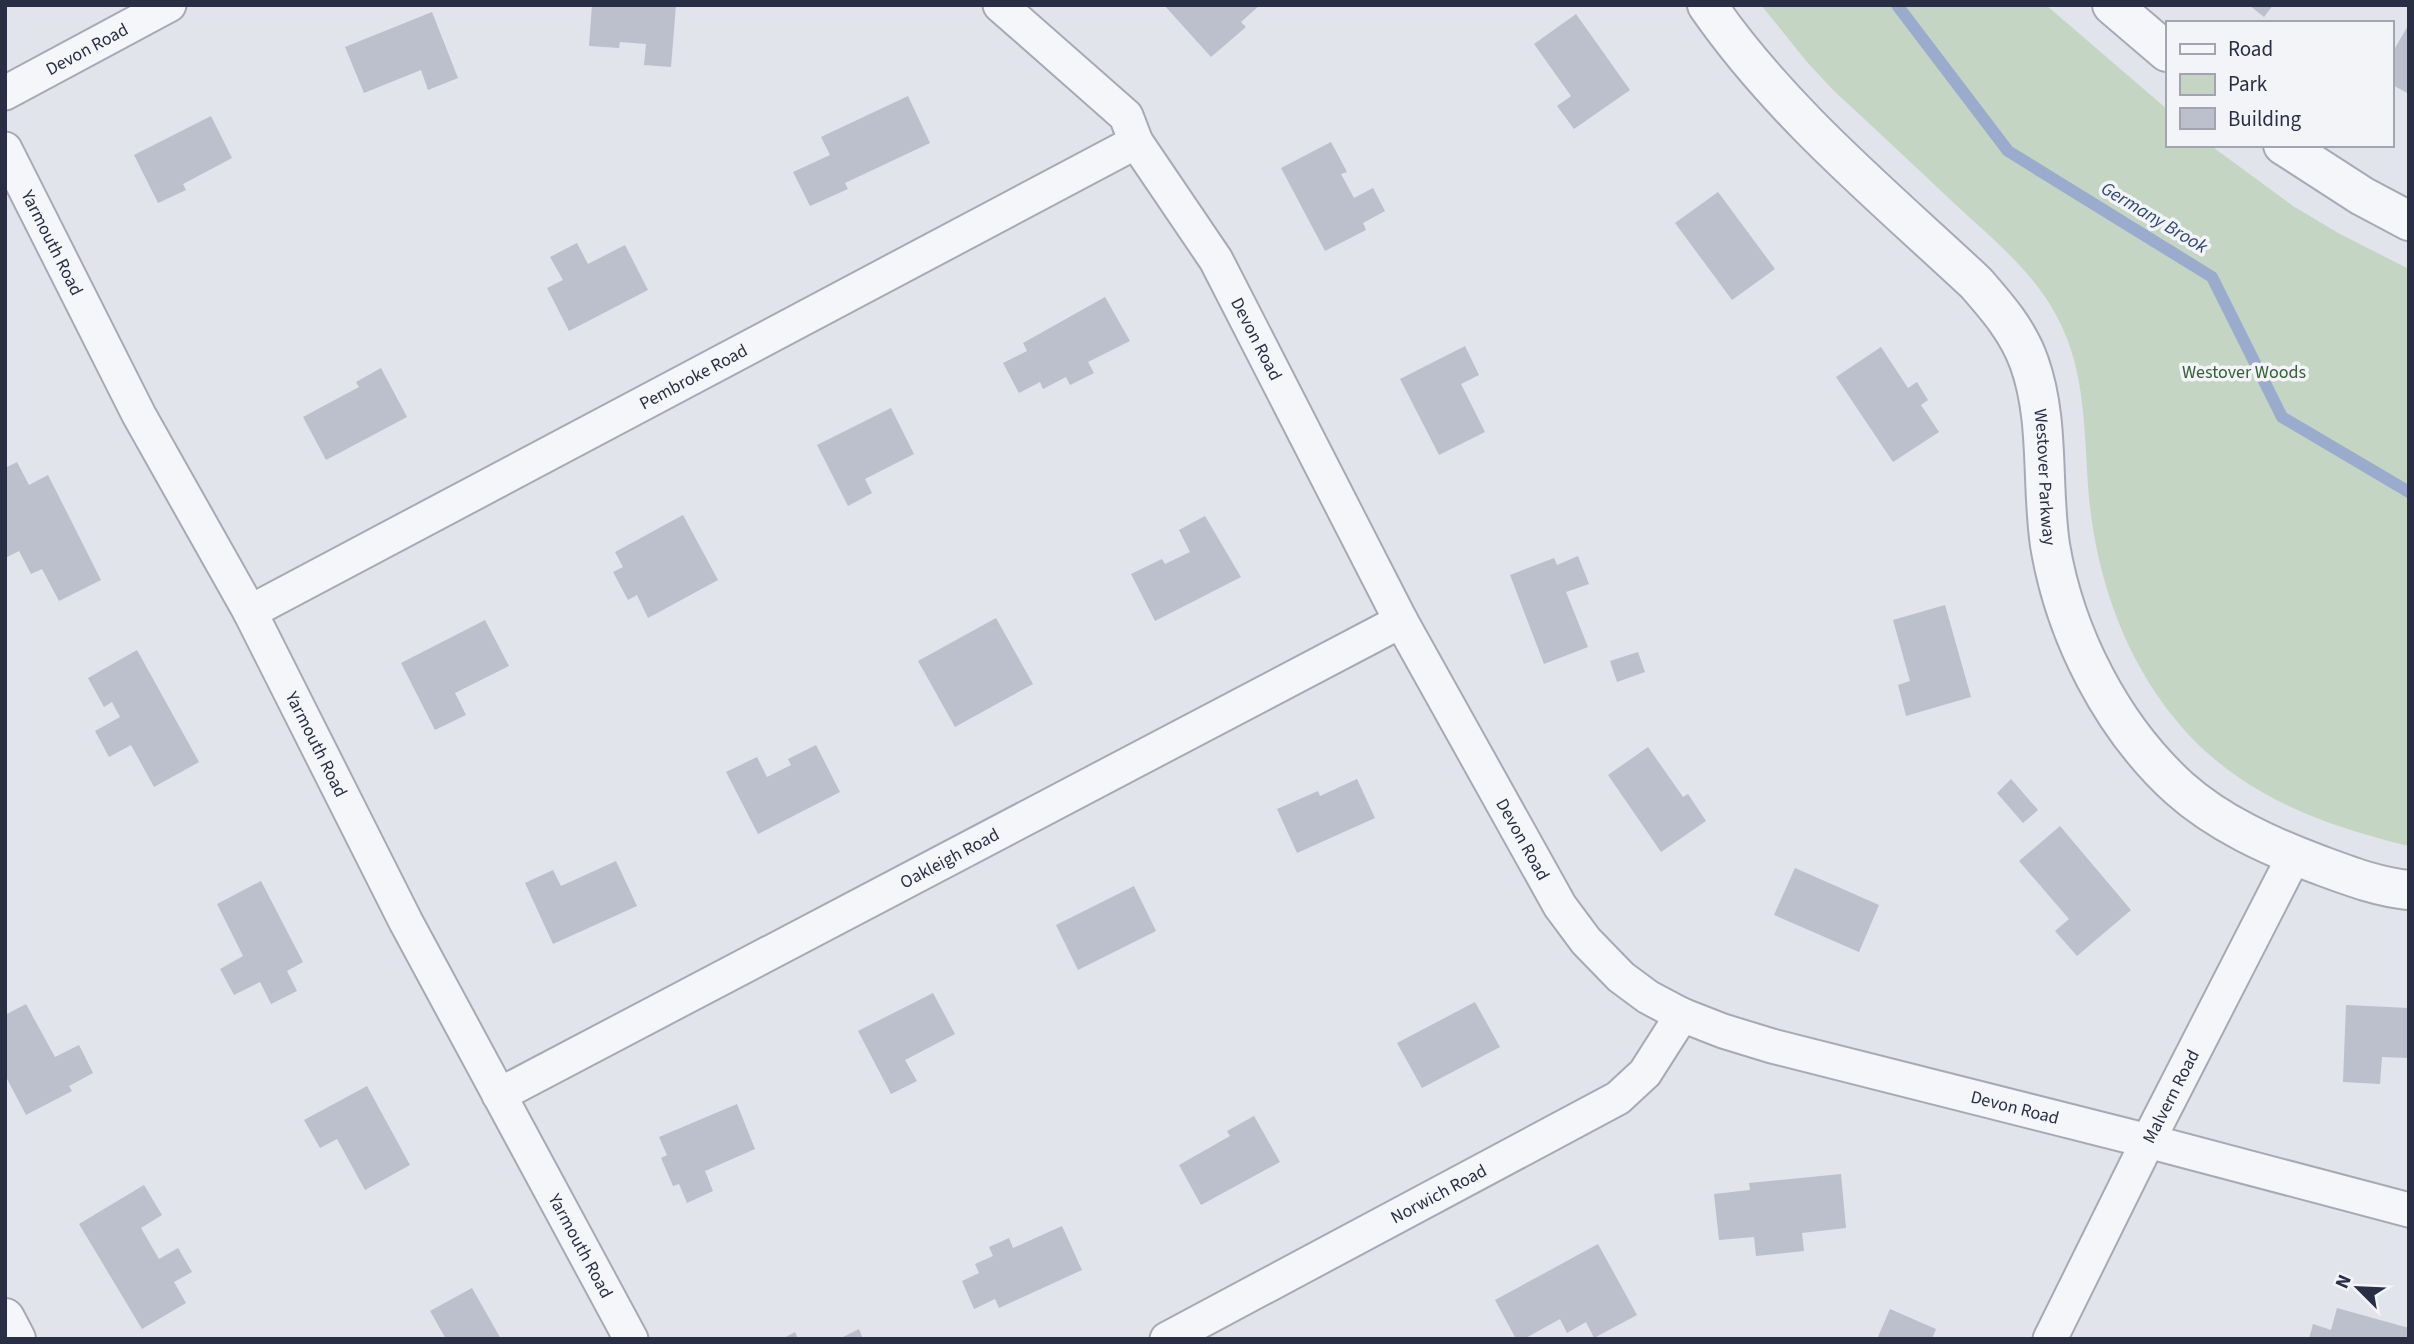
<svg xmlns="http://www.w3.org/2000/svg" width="2414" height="1344" font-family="'Source Sans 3',sans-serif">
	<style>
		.green { fill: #c4d6c3 }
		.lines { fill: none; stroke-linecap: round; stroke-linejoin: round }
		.stream { stroke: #9babcd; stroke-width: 12 }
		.building { fill: #bcbfcc }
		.minor-casing { stroke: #a7aab6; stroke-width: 37 }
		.tertiary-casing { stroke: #a7aab6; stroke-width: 42 }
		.minor { stroke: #f5f6f9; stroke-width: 33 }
		.tertiary { stroke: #f5f6f9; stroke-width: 38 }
		.labels { text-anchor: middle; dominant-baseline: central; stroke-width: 7; stroke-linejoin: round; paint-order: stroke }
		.street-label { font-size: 18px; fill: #292e45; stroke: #f2f4f8 }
		.park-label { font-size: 18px; fill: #366135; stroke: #f2f4f8 }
		.water-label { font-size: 19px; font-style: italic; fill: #30457c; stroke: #f2f4f8 }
	</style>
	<rect width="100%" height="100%" fill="#e2e4eb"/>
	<path class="green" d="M 1761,5 L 2046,5 L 2167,109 L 2167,145 L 2210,145 L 2293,206 L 2340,234 L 2409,269 L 2409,846 C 2350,832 2288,812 2238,777 C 2149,716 2102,611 2090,507 C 2083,441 2089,375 2056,315 C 2033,272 1993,239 1957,206 C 1916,167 1875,129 1833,90 L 1807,62 Z"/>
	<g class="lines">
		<path class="stream" d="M 1897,5 L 2008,151 L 2212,277 L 2282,417 L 2409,492"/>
	</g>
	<path class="building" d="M 592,5 L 676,5 L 671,67 L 644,65 L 646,44 L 620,42 L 619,48 L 589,46 Z
		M 1164,5 L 1260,5 L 1241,22 L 1246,27 L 1211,57 Z
		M 2249,5 L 2273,5 L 2264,17 Z
		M 432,12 L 458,78 L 428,90 L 421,70 L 364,93 L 345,47 Z
		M 1576,14 L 1630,90 L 1574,129 L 1557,106 L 1571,96 L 1534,44 Z
		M 2409,24 L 2409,94 L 2391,84 L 2391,55 Z
		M 908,96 L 930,143 L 845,183 L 848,189 L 810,206 L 793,172 L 830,155 L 821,137 Z
		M 211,116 L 232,158 L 183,184 L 186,190 L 158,203 L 134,155 Z
		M 1331,142 L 1347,172 L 1341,174 L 1354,198 L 1373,188 L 1385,211 L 1363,223 L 1366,230 L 1325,251 L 1281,168 Z
		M 1718,192 L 1775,269 L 1732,300 L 1675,223 Z
		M 577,243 L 588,264 L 625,245 L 648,290 L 569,331 L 547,288 L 563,280 L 550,257 Z
		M 1105,297 L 1130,341 L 1088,362 L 1094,373 L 1070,385 L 1066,377 L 1043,389 L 1040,382 L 1019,393 L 1003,363 L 1027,351 L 1023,343 Z
		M 1465,346 L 1479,375 L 1461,384 L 1485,432 L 1439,455 L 1400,379 Z
		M 1881,347 L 1908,388 L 1917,382 L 1928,400 L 1921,405 L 1939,432 L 1893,462 L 1836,377 Z
		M 381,368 L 407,417 L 326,460 L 303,417 L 359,387 L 356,382 Z
		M 891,408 L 914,454 L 865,479 L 872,493 L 848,506 L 817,445 Z
		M 17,462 L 29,485 L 48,475 L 101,580 L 59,601 L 42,569 L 31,574 L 19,551 L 5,558 L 5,468 Z
		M 683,515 L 718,580 L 648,618 L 637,595 L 628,600 L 613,572 L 623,567 L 615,552 Z
		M 1205,516 L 1241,577 L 1155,621 L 1131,574 L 1162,559 L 1165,564 L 1190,552 L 1179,530 Z
		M 1578,556 L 1589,584 L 1566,592 L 1588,647 L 1544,664 L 1510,575 L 1554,558 L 1557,565 Z
		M 1945,605 L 1971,697 L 1906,716 L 1898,685 L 1910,681 L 1893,620 Z
		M 996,618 L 1033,684 L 955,727 L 918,661 Z
		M 485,620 L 509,666 L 455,693 L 466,715 L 435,730 L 401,663 Z
		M 137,650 L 199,762 L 154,787 L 131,745 L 109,757 L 95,731 L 120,717 L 112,702 L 104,707 L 88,678 Z
		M 1638,652 L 1645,672 L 1617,682 L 1610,661 Z
		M 816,745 L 840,792 L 758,834 L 726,772 L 757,757 L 767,777 L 791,765 L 788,759 Z
		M 1648,747 L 1683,797 L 1688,794 L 1706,821 L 1661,852 L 1608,775 Z
		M 1357,779 L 1375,818 L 1297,853 L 1277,809 L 1318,791 L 1320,796 Z
		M 2011,779 L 2038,810 L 2023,823 L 1997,793 Z
		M 2060,826 L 2131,910 L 2077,956 L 2055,931 L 2069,919 L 2019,861 Z
		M 616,861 L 637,906 L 553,944 L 525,883 L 553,870 L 561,886 Z
		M 1795,868 L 1879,905 L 1859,952 L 1774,915 Z
		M 261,881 L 303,962 L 287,971 L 297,991 L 271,1004 L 260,982 L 234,995 L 220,969 L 243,956 L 217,904 Z
		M 1134,886 L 1156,931 L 1078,970 L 1056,925 Z
		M 933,993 L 955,1034 L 905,1060 L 917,1081 L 891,1094 L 858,1031 Z
		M 1475,1002 L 1500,1047 L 1422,1088 L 1397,1043 Z
		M 26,1004 L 55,1057 L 79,1045 L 93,1073 L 69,1086 L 72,1091 L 26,1115 L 5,1075 L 5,1015 Z
		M 2346,1005 L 2409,1008 L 2409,1058 L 2382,1057 L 2380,1084 L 2343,1082 Z
		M 367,1086 L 410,1165 L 365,1190 L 337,1139 L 320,1148 L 304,1120 Z
		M 737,1104 L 755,1149 L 705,1171 L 713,1191 L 687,1203 L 679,1184 L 673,1186 L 661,1158 L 667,1155 L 659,1137 Z
		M 1254,1116 L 1280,1162 L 1201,1205 L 1179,1165 L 1230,1136 L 1227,1131 Z
		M 1841,1174 L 1846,1228 L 1802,1233 L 1804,1251 L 1756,1256 L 1754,1237 L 1719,1240 L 1714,1194 L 1750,1190 L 1749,1183 Z
		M 144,1185 L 162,1215 L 141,1228 L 159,1259 L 178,1248 L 192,1272 L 174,1282 L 186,1303 L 142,1329 L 79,1224 Z
		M 1062,1226 L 1082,1270 L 999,1308 L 995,1299 L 974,1309 L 962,1281 L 979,1273 L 975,1264 L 993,1256 L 989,1247 L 1009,1238 L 1013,1248 Z
		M 1598,1244 L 1637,1315 L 1594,1338 L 1586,1322 L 1567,1333 L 1560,1319 L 1524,1339 L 1516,1339 L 1495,1300 Z
		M 472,1288 L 501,1339 L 446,1339 L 430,1311 Z
		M 2337,1308 L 2409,1328 L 2409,1339 L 2309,1339 L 2313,1324 L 2331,1330 Z
		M 1890,1309 L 1936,1329 L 1932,1339 L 1877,1339 Z
		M 859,1329 L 863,1339 L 839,1339 Z
		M 795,1332 L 798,1339 L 782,1339 Z"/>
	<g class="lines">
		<g class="minor-casing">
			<g id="minor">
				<path id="s1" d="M 1000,5 L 1126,116 L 1136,142 L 1216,260 L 1401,621 L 1560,906 L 1586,941 L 1621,977 L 1648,997 L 1682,1015 L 1723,1031 L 1772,1046 L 2148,1141 L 2409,1210"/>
				<path id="s2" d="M 5,93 L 169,5"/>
				<path id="s3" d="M 5,149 L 139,415 L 250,612 L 406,922 L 631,1339"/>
				<path id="s4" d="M 250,612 L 1136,142"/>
				<path id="s5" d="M 499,1095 L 1401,621"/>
				<path id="s6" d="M 1167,1339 L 1618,1098 L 1645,1073 L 1682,1015"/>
				<path id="s7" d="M 2050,1339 L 2148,1141 L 2294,856"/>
			</g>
		</g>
		<g class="tertiary-casing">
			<g id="tertiary">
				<path id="s8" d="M 1707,5 C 1781,112 1882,195 1976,283 C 1997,307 2018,331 2029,362 C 2050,420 2041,484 2050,545 C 2065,635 2112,727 2179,788 C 2218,823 2269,846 2317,864 C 2347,875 2377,887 2409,890"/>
				<path d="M 2112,5 L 2167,52"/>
				<path d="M 2283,145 L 2362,196 L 2409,221"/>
				<path d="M 5,1318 L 16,1339"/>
			</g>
		</g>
		<use href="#minor" class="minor"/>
		<use href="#tertiary" class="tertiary"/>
	</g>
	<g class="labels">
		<g class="street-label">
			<text stroke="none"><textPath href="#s2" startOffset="93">Devon Road</textPath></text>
			<text stroke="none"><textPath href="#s3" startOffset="105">Yarmouth Road</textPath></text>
			<text stroke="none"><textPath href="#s1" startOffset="427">Devon Road</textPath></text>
			<text stroke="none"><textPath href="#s4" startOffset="502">Pembroke Road</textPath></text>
			<text stroke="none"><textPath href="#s8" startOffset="600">Westover Parkway</textPath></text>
			<text stroke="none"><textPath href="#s3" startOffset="672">Yarmouth Road</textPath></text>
			<text stroke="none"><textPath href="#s1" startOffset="994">Devon Road</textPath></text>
			<text stroke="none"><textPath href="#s5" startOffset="509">Oakleigh Road</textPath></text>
			<text stroke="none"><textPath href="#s7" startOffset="271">Malvern Road</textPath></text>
			<text stroke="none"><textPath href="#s1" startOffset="1582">Devon Road</textPath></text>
			<text stroke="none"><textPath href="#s6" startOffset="308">Norwich Road</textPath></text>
			<text stroke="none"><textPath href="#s3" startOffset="1239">Yarmouth Road</textPath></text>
		</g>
		<g class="park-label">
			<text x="2244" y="372">Westover Woods</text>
		</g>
		<g class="water-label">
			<text transform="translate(2154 218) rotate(31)">Germany Brook</text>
		</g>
	</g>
	<rect width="2414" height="1344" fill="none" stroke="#292e45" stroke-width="14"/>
	<rect x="2166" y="21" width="228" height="126" fill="#f2f4f8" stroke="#a2a5b0" stroke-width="2"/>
	<rect x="2180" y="44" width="35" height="10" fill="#f5f6f9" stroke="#a2a5b0" stroke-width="2"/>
	<text x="2228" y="56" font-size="21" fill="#292e45">Road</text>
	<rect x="2180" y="74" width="35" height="21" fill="#c4d6c3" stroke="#a2a5b0" stroke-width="2"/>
	<text x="2228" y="91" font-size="21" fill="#292e45">Park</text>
	<rect x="2180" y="108" width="35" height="21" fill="#bcbfcc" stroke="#a2a5b0" stroke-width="2"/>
	<text x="2228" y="126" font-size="21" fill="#292e45">Building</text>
	<g transform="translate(2358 1288) rotate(294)" stroke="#f2f4f8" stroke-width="5" paint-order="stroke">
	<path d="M0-5L12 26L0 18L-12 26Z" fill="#292e45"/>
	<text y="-10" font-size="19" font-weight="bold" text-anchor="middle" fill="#292e45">N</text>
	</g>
</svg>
